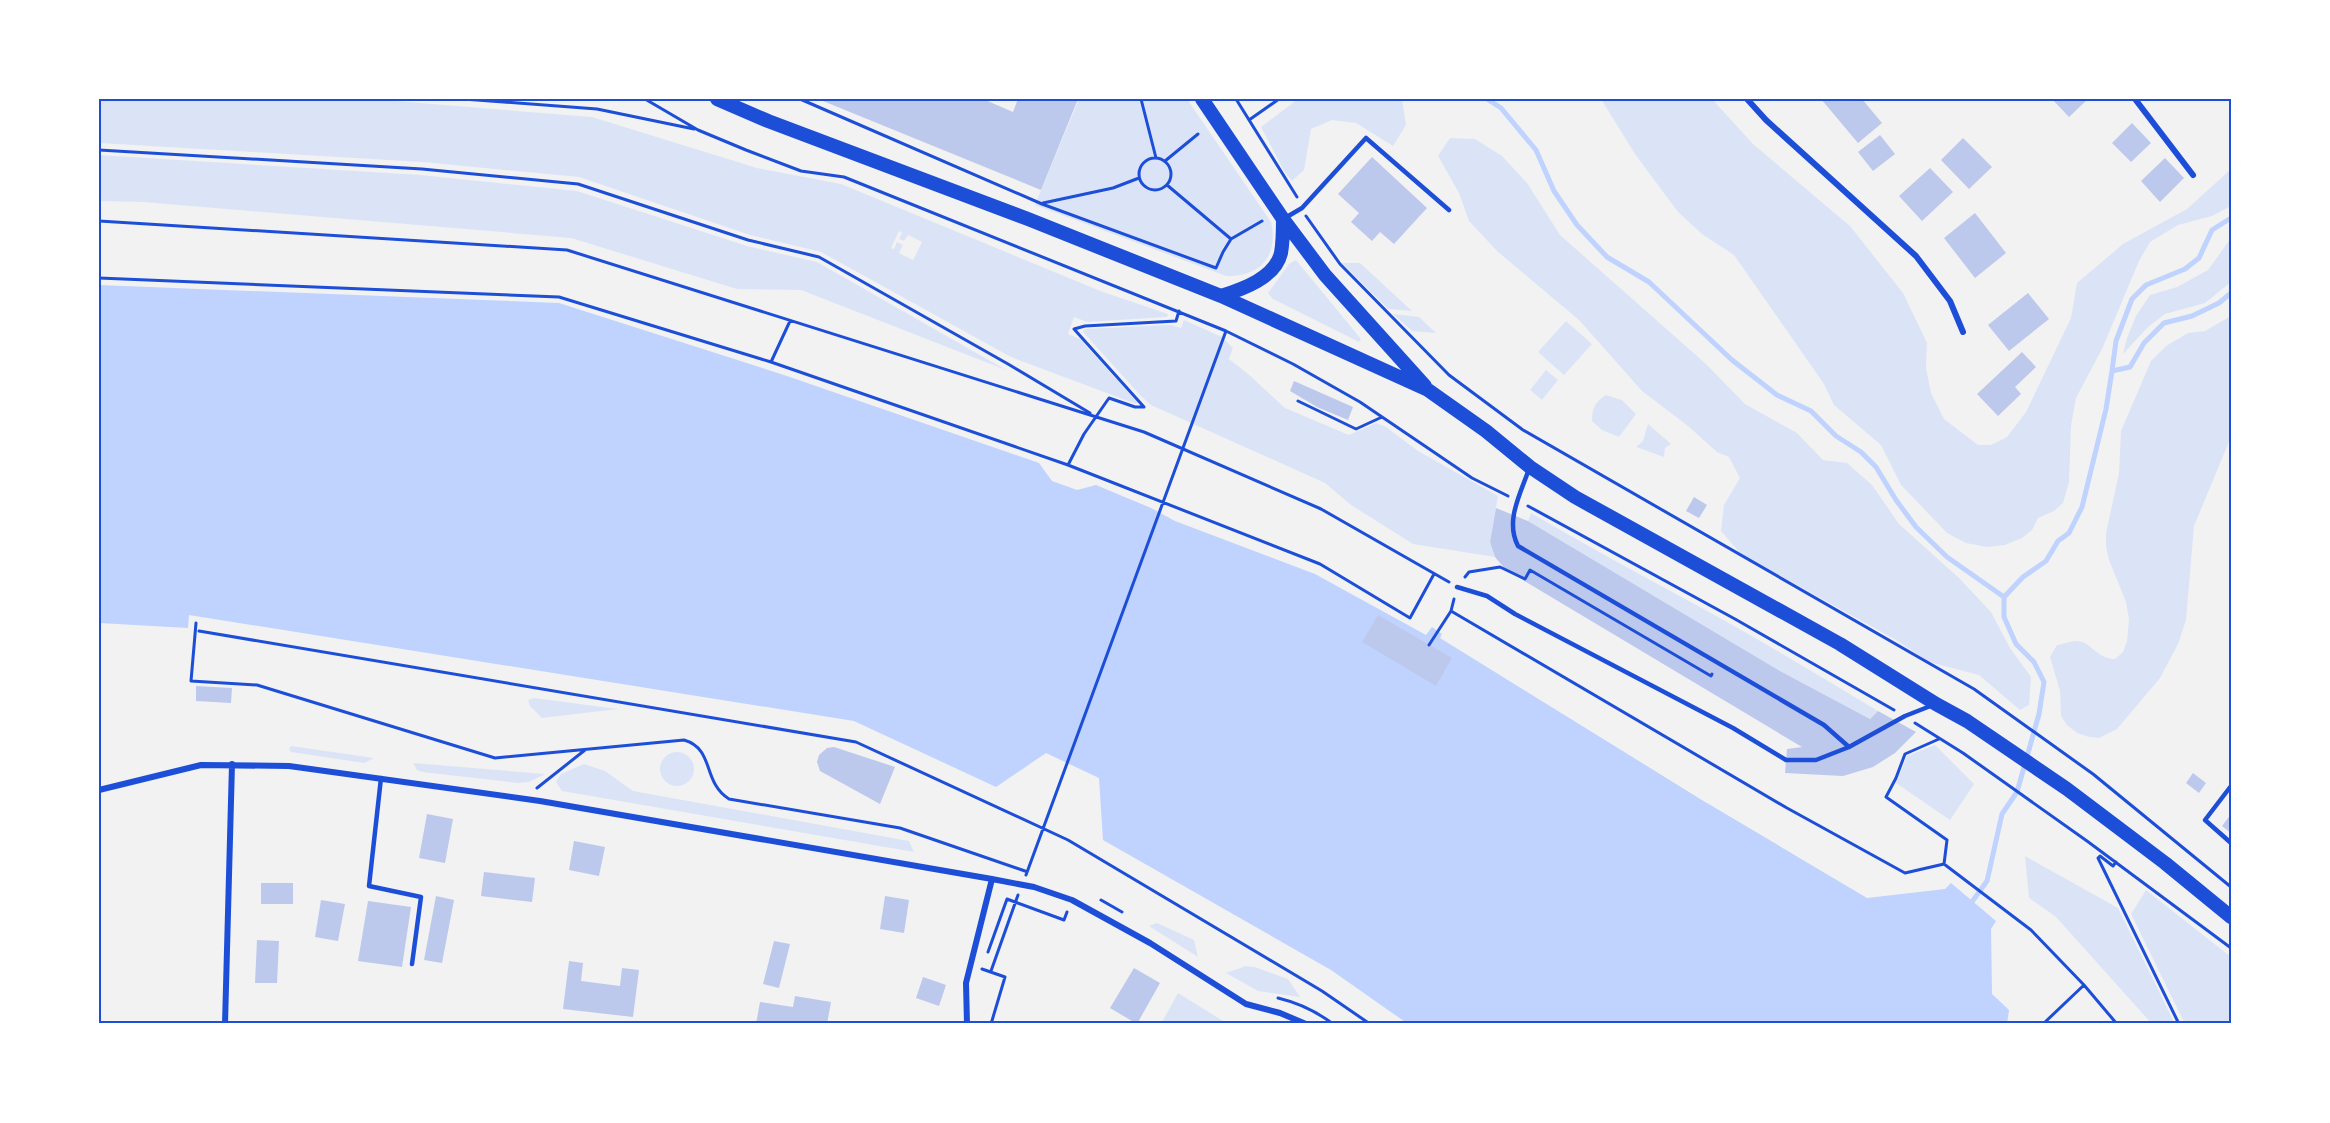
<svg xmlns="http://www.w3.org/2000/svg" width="2330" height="1123" font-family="Raleway,sans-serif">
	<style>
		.green { fill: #dbe4f7; fill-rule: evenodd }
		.water { fill: #bfd3fe }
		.pier { fill: #f2f2f2 }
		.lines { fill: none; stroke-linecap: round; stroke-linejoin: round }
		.stream { stroke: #bfd3fe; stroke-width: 5 }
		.building { fill: #bdc9ec }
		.path { stroke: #1d4ed8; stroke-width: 3 }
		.service { stroke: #1d4ed8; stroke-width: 4.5 }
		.minor { stroke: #1d4ed8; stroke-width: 6 }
		.primary { stroke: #1d4ed8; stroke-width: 14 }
		.neatline { fill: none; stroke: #1d4ed8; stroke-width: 2 }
	</style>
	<rect width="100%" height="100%" fill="#f2f2f2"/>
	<path class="green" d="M 99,99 L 370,99 L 592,117 L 757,168 L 841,184 L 1103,292 L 1168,314 L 1167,317 L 1087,322 L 1074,317 L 1068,334 L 1080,339 L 1137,402 L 1136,404 L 1011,357 L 821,252 L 750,235 L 579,177 L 422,162 L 99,143 ZM 899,231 L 902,233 L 899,239 L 904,241 L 908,235 L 922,242 L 913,260 L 899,253 L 903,245 L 897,242 L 894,249 L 891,248 Z
		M 1079,99 L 1187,99 L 1271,222 C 1279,256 1260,277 1226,276 L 1035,205 Z
		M 1298,99 L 1402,99 L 1406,125 L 1393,146 L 1356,123 L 1332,120 L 1311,129 L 1304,170 L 1292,181 L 1284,171 L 1261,127 Z
		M 1601,99 L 1712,99 L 1753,144 L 1850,226 L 1903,293 L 1927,343 L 1926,368 L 1931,393 L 1944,419 L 1978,445 L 1991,445 L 2007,437 L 2026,412 L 2071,318 L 2077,283 L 2123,244 L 2187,209 L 2231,169 L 2231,206 L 2212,216 L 2178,225 L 2150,242 L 2139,261 L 2103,347 L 2076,398 L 2071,426 L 2069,482 L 2063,503 L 2054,511 L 2038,518 L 2032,530 L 2022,538 L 2005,545 L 1987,547 L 1966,543 L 1947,533 L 1901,485 L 1881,445 L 1834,405 L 1824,384 L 1734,255 L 1702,234 L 1678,212 L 1635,154 Z
		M 1450,138 L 1475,139 L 1502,156 L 1527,183 L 1560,235 L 1706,364 L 1745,404 L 1797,433 L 1823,460 L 1847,463 L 1872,485 L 1899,524 L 1959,578 L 1991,612 L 2010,648 L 2031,677 L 2029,705 L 2020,710 L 1979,675 L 1929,662 L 1896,640 L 1741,554 L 1721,531 L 1724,505 L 1740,478 L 1729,457 L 1717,452 L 1688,426 L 1642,391 L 1579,320 L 1497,251 L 1469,221 L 1459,193 L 1438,156 Z
		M 99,155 L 421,175 L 577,191 L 747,246 L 817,262 L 1006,370 L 801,290 L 737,289 L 571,238 L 143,202 L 99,201 Z
		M 2231,238 L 2231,282 L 2205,303 L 2165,314 L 2148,327 L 2123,354 L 2127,338 L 2136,316 L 2150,295 L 2177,287 L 2208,270 Z
		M 1296,260 L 1361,339 L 1359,342 L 1273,299 L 1268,293 L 1289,264 Z
		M 1342,263 L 1360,263 L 1412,311 L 1388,309 Z
		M 1393,314 L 1419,317 L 1436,333 L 1412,331 Z
		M 2231,316 L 2231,437 L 2194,526 L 2186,620 L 2178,644 L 2160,678 L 2117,729 L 2099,738 L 2089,737 L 2077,733 L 2067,725 L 2061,716 L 2060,691 L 2050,657 L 2057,645 C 2063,644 2071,641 2077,641 C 2091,641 2095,658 2115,659 L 2123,652 L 2127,641 L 2129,619 L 2126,602 L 2109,560 L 2106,547 L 2106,533 L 2119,473 L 2121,431 L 2151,361 L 2166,346 L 2188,333 L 2205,331 Z
		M 1184,320 L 1222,337 L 1233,348 L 1229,359 L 1247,373 L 1285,408 L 1349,435 L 1376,423 L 1386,427 L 1418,451 L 1498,496 L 1490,542 L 1495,557 L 1413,544 L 1351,505 L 1325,483 L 1151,405 L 1141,396 L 1083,332 L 1084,329 L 1171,325 L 1181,328 Z
		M 1566,321 L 1592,344 L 1564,375 L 1538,352 Z
		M 1546,370 L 1558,380 L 1542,400 L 1530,390 Z
		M 1606,395 L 1622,400 L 1636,414 L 1619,437 L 1602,430 L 1592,421 C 1592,408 1595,402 1606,395 Z
		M 1648,424 L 1671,444 L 1665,448 L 1664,457 L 1636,447 L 1643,441 Z
		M 1531,513 C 1582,543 1635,572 1687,600 C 1752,635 1815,673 1878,711 L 1870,719 L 1780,671 L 1528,521 Z
		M 534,698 L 618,709 L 542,718 L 530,706 L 528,700 Z
		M 1935,745 L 1974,784 L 1950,820 L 1896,783 L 1907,756 Z
		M 291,746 L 374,758 L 364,763 L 291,752 L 289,749 Z
		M660 769a17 17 0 1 1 34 0a17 17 0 1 1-34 0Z
		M 413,763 L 545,774 L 529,782 L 518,783 L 422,772 L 417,770 Z
		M 584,764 L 605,771 L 633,791 L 909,841 L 914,852 L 562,791 L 556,782 L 561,774 Z
		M 2025,856 L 2118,908 L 2175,1024 L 2152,1024 L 2056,917 L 2029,898 Z
		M 2146,890 L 2231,957 L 2231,1024 L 2185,1024 L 2131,914 Z
		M 1157,923 L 1194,940 L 1198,957 L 1149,926 Z
		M 1246,966 L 1255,967 L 1288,979 L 1300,997 L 1258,991 L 1226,973 Z
		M 1178,993 L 1228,1024 L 1161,1024 Z"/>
	<path class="water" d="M 99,285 L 559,303 L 784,375 L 1039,463 L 1052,481 L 1077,490 L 1096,485 L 1151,508 L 1175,521 L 1315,574 L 1426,635 L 1432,627 L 1442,634 L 1441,638 L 1707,803 L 1867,898 L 1945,889 L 1951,883 L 1996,921 L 1991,929 L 1992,994 L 2009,1010 L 2007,1024 L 1408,1024 L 1331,970 L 1103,840 L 1099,778 L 1046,753 L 996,787 L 854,721 L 189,615 L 188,628 L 99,623 Z"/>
	<path class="pier" d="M 1442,634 L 1708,800 L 1707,803 L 1440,638 Z"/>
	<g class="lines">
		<path class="stream" d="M 1487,99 L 1501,108 L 1536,150 L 1554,191 L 1577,225 L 1607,257 L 1649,282 L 1732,360 L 1777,395 L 1811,411 L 1836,436 L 1861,452 L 1876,467 L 1896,500 L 1916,527 L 1947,557 L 2004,597 L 2004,617 L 2016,644 L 2034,662 L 2044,682 L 2039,714 L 2017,792 L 2002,814 L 1987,881 L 1969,906
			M 2112,371 L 2116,341 L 2132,299 L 2146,285 L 2185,269 L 2199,258 L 2212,230 L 2231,218
			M 2004,597 L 2023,577 L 2046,561 L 2058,541 L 2069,533 L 2082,507 L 2106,409 L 2112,371 L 2130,367 L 2144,343 L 2164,323 L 2192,316 L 2219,303 L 2231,293"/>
	</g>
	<path class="building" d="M 818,99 L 983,99 L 1013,112 L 1018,99 L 1078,99 L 1041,190 Z
		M 1821,99 L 1862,99 L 1882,123 L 1858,143 Z
		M 2052,99 L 2088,99 L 2069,117 Z
		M 2132,123 L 2151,143 L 2131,162 L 2112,143 Z
		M 1880,135 L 1895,154 L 1873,171 L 1858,152 Z
		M 1963,138 L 1992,167 L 1969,189 L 1941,160 Z
		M 1372,157 L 1427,208 L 1394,244 L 1380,232 L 1372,241 L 1351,222 L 1359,213 L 1338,194 Z
		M 2165,158 L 2184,178 L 2160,202 L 2141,181 Z
		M 1930,168 L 1953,192 L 1922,221 L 1899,196 Z
		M 1975,213 L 2006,253 L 1975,278 L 1944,238 Z
		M 2028,293 L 2049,319 L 2009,351 L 1988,325 Z
		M 2022,352 L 2036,367 L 2015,387 L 2021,394 L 1998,416 L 1977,394 Z
		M 1294,381 L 1353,407 L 1348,420 L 1317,407 L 1290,391 Z
		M 1694,497 L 1707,505 L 1699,518 L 1686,511 Z
		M 1496,508 L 1528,521 L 1780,671 L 1870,719 L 1878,711 L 1916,732 L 1895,753 L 1873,767 L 1843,776 L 1785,773 L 1787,749 L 1802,747 L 1506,570 L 1495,557 L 1490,542 Z
		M 1378,615 L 1452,658 L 1436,686 L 1362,642 Z
		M 196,686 L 232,688 L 231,703 L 196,701 Z
		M 834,747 L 895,767 L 880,804 L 820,771 L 817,762 L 819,755 L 827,748 Z
		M 2193,773 L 2206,783 L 2199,793 L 2186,783 Z
		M 427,814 L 453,819 L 445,863 L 419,858 Z
		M 2231,814 L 2231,833 L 2222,826 Z
		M 574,841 L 605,847 L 599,876 L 569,870 Z
		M 484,872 L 535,878 L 532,902 L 481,896 Z
		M 261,883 L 293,883 L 293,904 L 261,904 Z
		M 436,896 L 454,900 L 442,963 L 424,960 Z
		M 885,896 L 909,900 L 904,933 L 880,929 Z
		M 321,900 L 345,904 L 338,941 L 315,937 Z
		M 368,901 L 411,907 L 402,967 L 358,961 Z
		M 257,940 L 279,941 L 277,983 L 255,983 Z
		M 774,941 L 790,944 L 779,988 L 763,984 Z
		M 569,961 L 583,963 L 581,981 L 620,986 L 622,968 L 639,970 L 633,1017 L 563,1009 Z
		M 1134,968 L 1160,983 L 1137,1024 L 1110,1008 Z
		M 923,977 L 946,985 L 939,1006 L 916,998 Z
		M 795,996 L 831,1002 L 827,1024 L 756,1024 L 760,1002 L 793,1007 Z"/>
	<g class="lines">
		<path class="path" d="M 463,99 L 597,109 L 694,129
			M 645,99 L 698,130 L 746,150 L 801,171 L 844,177 L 1226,331 L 1293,364 L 1360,402 L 1472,478 L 1508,496
			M 800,99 L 1042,204 L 1216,268 L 1223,252 L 1231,239
			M 1141,99 L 1156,158
			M 1236,99 L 1297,197
			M 1249,120 L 1279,99
			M 99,150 L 422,169 L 578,184 L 748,240 L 819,257 L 1008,364 L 1090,413
			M1139 174a16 16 0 1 1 32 0a16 16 0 1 1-32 0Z
			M 1165,161 L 1198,134
			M 1167,185 L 1231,239 L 1262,221
			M 1043,203 L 1113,188 L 1139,178
			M 1306,216 L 1340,264 L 1449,375 L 1523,430 L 1974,689 L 2093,774 L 2231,887
			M 99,221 L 567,250 L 1144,432 L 1321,509 L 1449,582
			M 99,278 L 559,297 L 771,362 L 1068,465 L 1320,564 L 1410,618 L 1434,574
			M 771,362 L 790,321
			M 1298,401 L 1356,429 L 1382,417
			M 1068,465 L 1084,434 L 1109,398 L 1135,407 L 1144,407 L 1074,329 L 1085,326 L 1176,321 L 1179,311
			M 1528,506 L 1735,619 L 1894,710
			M 1465,577 L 1469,572 L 1500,567 L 1525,579 L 1530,570 L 1711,676 L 1712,674
			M 1454,599 L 1451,611 L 1787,808 L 1905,873 L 1944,864 L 2031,930 L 2084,985 L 2117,1024
			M 196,623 L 191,681 L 257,685 L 495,758 L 684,740 C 715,749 702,782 729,799 L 900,828 L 1025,871
			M 199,631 L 856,742 L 1068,840 L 1322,991 L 1370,1024
			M 1429,645 L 1451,611
			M 1915,723 L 1963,753 L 2087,841 L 2231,948
			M 1939,739 L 1905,754 L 1896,778 L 1886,797 L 1947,840 L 1944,864
			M 537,788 L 585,750
			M 2116,862 L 2113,866 L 2100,856 L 2098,858 L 2179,1024
			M 1026,875 L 1226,331
			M 1101,900 L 1122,912
			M 988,952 L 1007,899 L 1064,920 L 1067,912
			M 982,969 L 1005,977 L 991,1024
			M 991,971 L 1018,895
			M 1278,998 C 1299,1003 1316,1011 1333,1024
			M 2043,1024 L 2084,985"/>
		<path class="service" d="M 1285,218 L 1302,208 L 1366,138 L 1449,210
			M 1529,469 C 1520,495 1505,521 1518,546 L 1824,725 L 1849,747
			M 1457,587 L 1487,596 L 1515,614 L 1733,728 L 1786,760 L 1816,760 L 1849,747 L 1905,716 L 1933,705
			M 381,778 L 369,886 L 421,897 L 412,964
			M 2231,786 L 2205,820 L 2231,843"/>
		<path class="minor" d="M 1747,99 L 1766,120 L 1916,256 L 1950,301 L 1963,332
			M 2135,99 L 2193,175
			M 99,790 L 201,765 L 289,766 L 540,801 L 992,879 L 1034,887 L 1072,900 L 1150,943 L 1246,1004 L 1280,1013 L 1306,1024
			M 225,1024 L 232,764
			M 967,1024 L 966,983 L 992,879"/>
		<path class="primary" d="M 717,99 L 768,121 L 1028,219 L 1221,296 L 1428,390 L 1486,431 L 1530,467 L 1575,497 L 1840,644 L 1936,704 L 1967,721 L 2067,789 L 2165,863 L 2231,917
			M 1202,99 L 1283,219 L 1325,275 L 1425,386
			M 1221,296 C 1243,289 1275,278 1281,253 C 1283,242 1283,230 1283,219"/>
	</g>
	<rect width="2330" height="1123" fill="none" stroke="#ffffff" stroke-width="201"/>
	<rect x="100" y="100" width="2130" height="922" class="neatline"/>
</svg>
